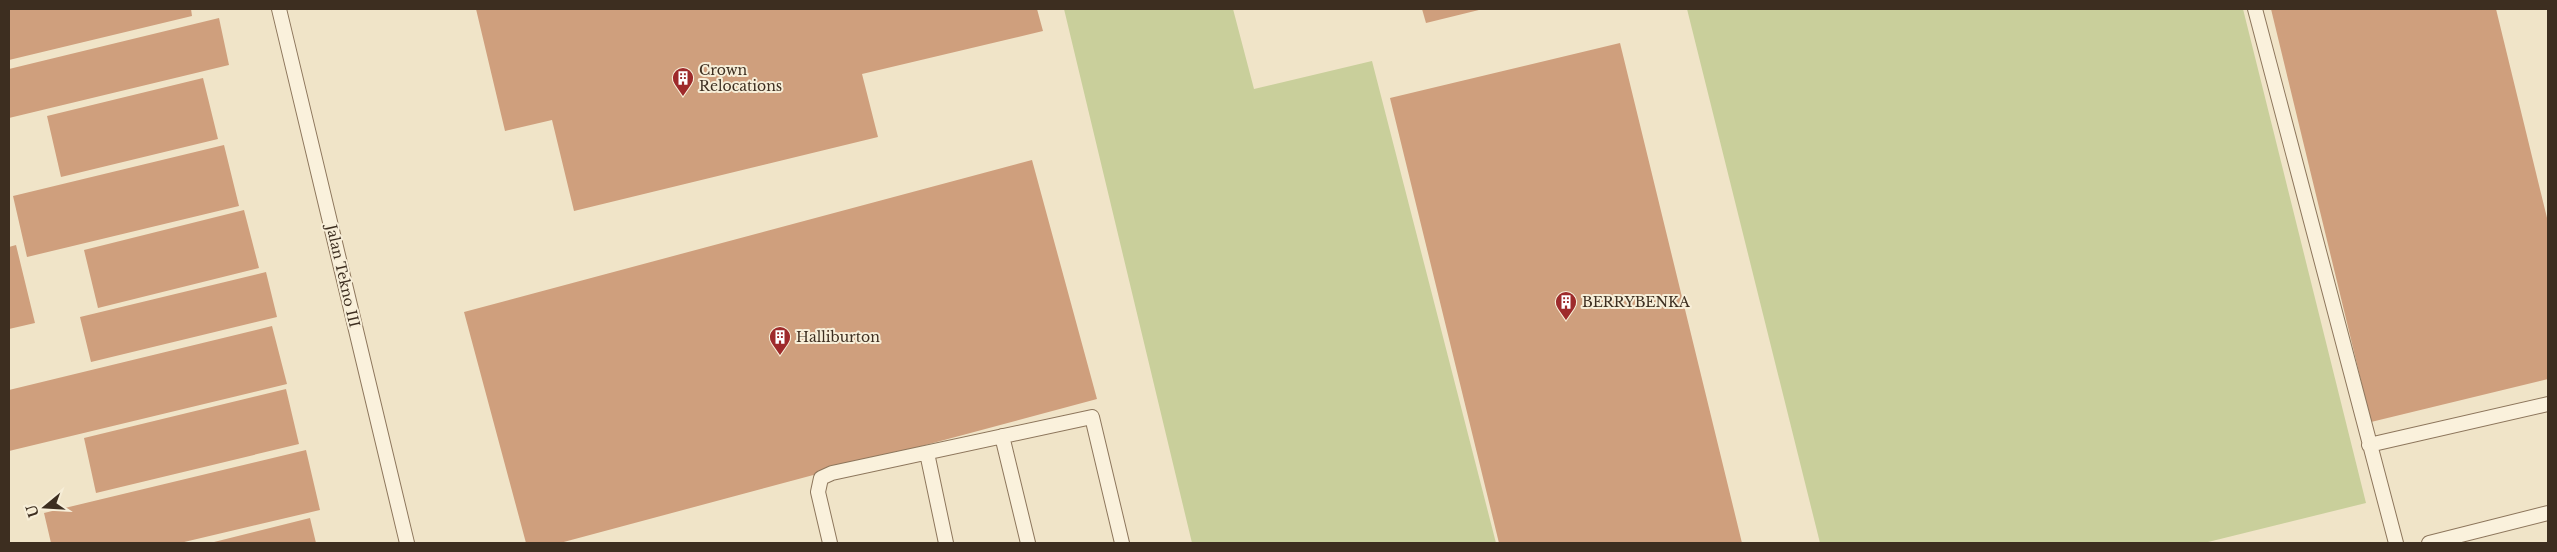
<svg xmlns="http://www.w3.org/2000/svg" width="2557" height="552" font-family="'Libre Baskerville',serif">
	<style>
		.green { fill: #c9cf9b }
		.building { fill: #cf9f7d }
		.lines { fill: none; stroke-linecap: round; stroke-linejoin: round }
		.service-casing { stroke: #8d765c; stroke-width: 16 }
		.service { stroke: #faf1dc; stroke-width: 14 }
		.labels { text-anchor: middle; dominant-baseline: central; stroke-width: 4; stroke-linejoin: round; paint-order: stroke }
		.poi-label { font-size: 14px; fill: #3d2e20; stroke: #f7eed8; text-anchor: start }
		.street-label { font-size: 14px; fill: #3d2e20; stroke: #f7eed8 }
	</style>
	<rect width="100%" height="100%" fill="#f0e4c8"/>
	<path class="green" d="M 1064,9 L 1233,9 L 1254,89 L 1372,61 L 1496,543 L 1192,543 Z
		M 1687,9 L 2243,9 L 2366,503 L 2204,543 L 1820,543 Z"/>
	<path class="building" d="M 9,9 L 191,9 L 192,16 L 9,60 Z
		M 476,9 L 1037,9 L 1043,31 L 862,74 L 878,137 L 574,211 L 552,120 L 505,131 Z
		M 1422,9 L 1483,9 L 1426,23 Z
		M 2271,9 L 2496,9 L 2548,222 L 2548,379 L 2371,422 Z
		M 219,18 L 229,65 L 9,118 L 9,69 Z
		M 1620,43 L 1742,543 L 1499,543 L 1390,98 Z
		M 203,78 L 218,139 L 61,177 L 47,116 Z
		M 224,145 L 239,206 L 27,257 L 13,196 Z
		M 1032,160 L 1097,399 L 560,543 L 526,543 L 464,312 Z
		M 244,210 L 259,268 L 98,308 L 84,250 Z
		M 16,245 L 35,323 L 9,329 L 9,247 Z
		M 266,272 L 277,317 L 91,362 L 80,317 Z
		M 272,326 L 287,384 L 9,451 L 9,390 Z
		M 286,389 L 299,444 L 96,493 L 84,438 Z
		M 306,450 L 320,510 L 180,543 L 51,543 L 44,513 Z
		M 310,518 L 316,543 L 210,543 Z"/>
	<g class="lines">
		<g class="service-casing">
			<path id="service" d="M 279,9 L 407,543
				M 2255,9 L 2396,543
				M 1002,436 L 1028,543
				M 2369,445 L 2548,404
				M 927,453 L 946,543
				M 830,543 L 818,492 L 821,478 L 832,473 L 1092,417 L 1122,543
				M 2429,543 L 2548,513"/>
		</g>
		<use href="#service" class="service"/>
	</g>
	<defs>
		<g id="building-pin" transform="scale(1.125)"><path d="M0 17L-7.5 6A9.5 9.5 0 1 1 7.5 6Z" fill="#9e2a2b" stroke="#f7eed8"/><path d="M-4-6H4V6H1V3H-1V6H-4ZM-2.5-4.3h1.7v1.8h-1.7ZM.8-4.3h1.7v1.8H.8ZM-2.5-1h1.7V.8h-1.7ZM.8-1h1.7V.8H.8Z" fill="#fff"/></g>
	</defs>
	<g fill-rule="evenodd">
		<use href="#building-pin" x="683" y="78"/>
		<use href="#building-pin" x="1566" y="302"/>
		<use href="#building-pin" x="780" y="337"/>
	</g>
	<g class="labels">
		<g class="poi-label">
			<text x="699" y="70">Crown<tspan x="699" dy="16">Relocations</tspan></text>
			<text x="1582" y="302">BERRYBENKA</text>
			<text x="796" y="337">Halliburton</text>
		</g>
		<g class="street-label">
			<text transform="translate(343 276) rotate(77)">Jalan Tekno III</text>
		</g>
	</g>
	<rect width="2557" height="552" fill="none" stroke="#3d2e20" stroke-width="20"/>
	<g transform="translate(45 507) rotate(252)" stroke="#f7eed8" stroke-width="4" paint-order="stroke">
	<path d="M0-4L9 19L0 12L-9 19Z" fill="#3d2e20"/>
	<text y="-8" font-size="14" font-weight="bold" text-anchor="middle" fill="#3d2e20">U</text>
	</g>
</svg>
